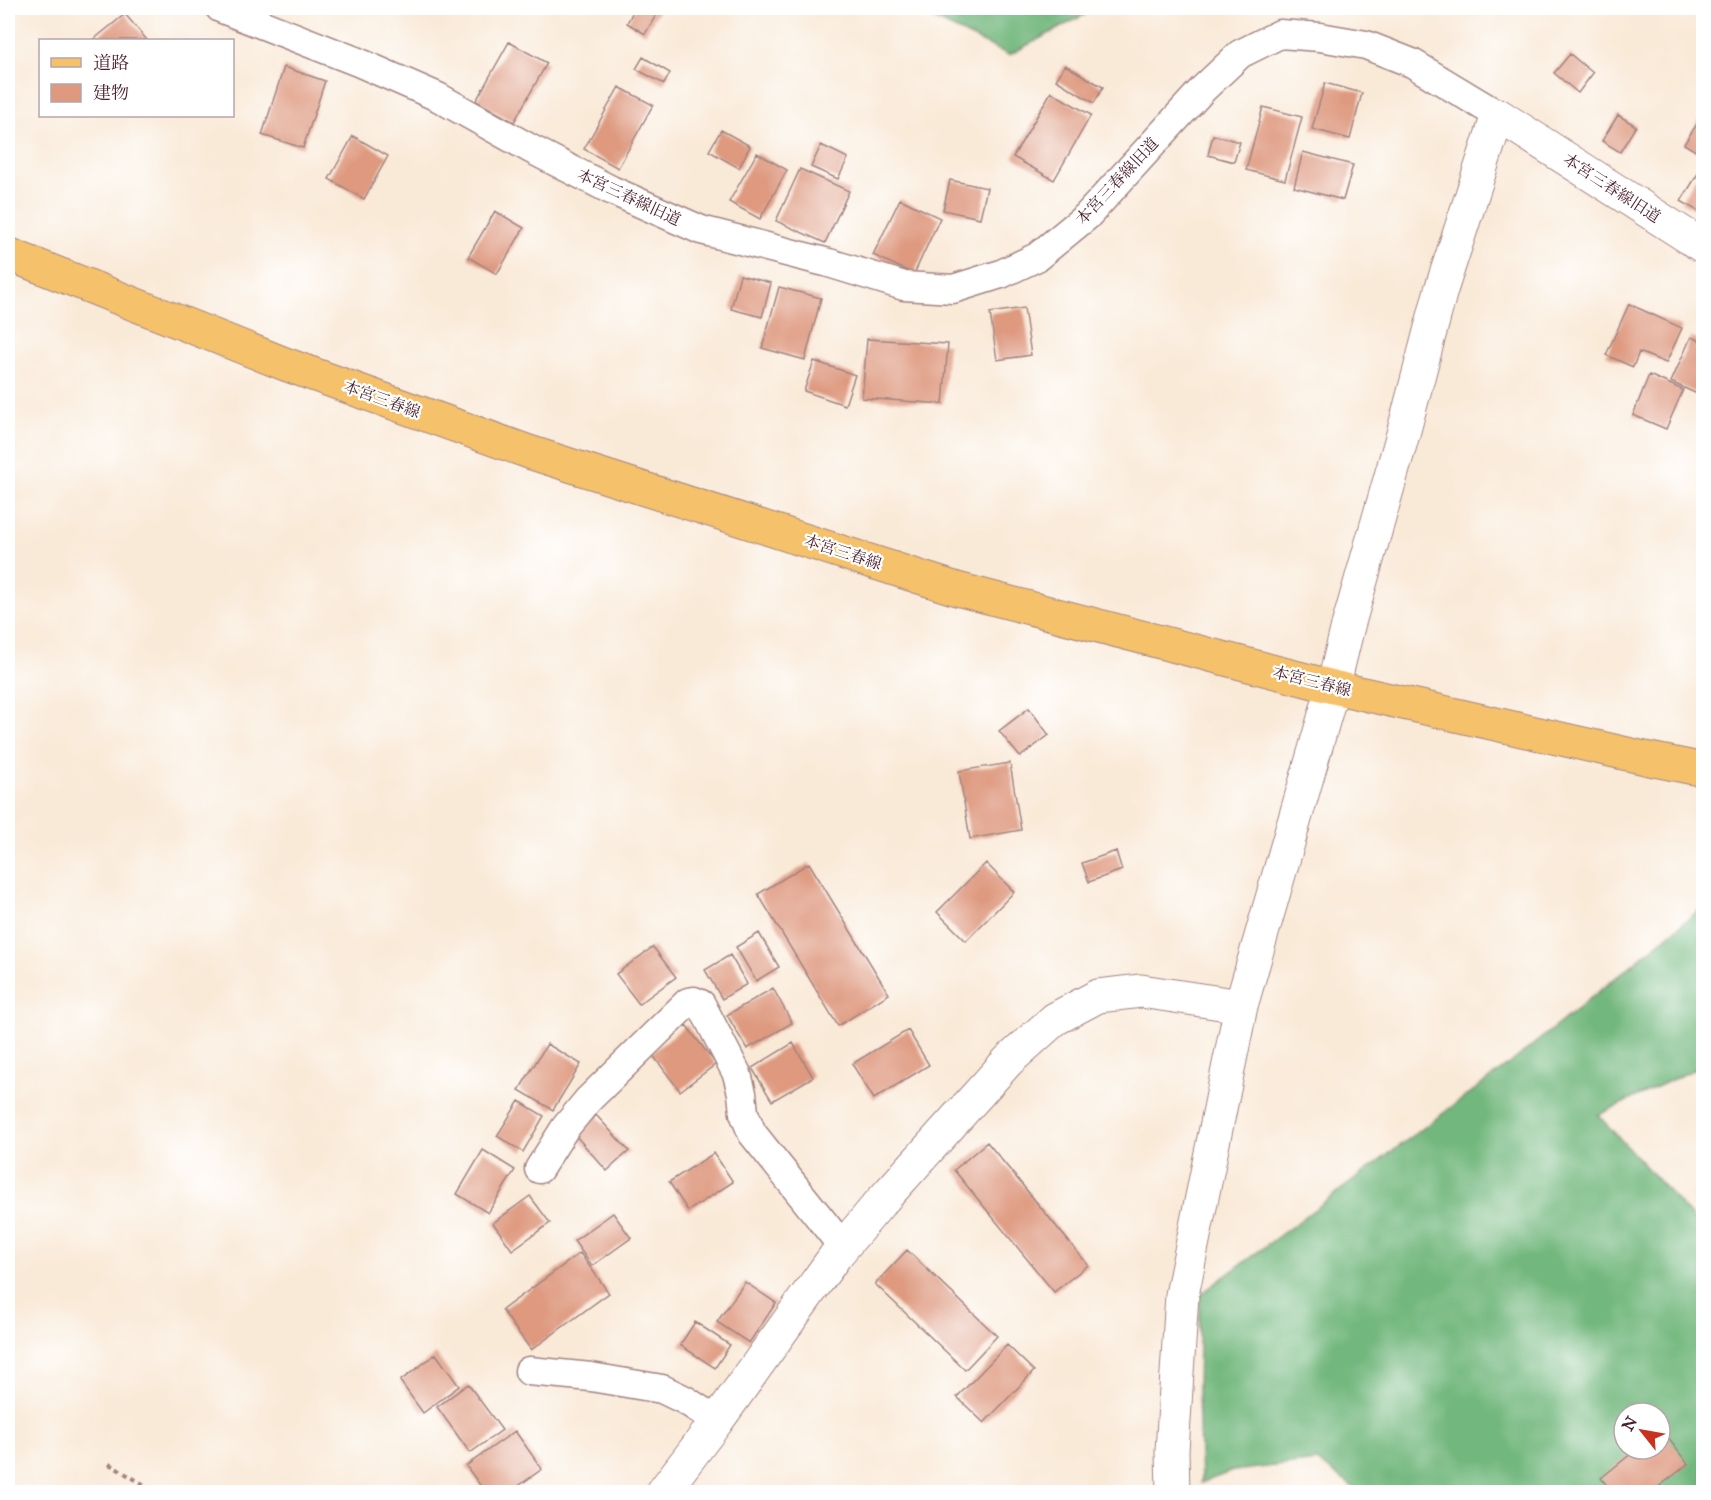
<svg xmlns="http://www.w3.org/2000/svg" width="1711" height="1500" font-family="'IM FELL Great Primer','Noto Serif JP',serif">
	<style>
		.forest { fill: #72b77d; stroke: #5e6b54; stroke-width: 1.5; fill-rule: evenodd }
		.building { fill: #de997f }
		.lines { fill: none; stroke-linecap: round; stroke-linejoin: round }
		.minor-casing { stroke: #a28481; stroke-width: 31 }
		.tertiary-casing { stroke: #a28481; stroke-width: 35 }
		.primary-casing { stroke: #a28481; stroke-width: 35 }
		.path { stroke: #a28481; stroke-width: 4; stroke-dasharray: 4.5 4.5; stroke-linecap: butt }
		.minor { stroke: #fff; stroke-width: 28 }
		.tertiary { stroke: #fff; stroke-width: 33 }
		.primary { stroke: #f5c16b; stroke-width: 33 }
		.labels { text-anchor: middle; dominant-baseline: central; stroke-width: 4.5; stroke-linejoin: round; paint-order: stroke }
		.street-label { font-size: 16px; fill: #4a1f2b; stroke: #fff }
	</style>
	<rect width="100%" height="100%" fill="#fff"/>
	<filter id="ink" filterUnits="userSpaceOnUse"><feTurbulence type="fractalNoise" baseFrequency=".0167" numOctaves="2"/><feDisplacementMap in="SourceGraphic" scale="12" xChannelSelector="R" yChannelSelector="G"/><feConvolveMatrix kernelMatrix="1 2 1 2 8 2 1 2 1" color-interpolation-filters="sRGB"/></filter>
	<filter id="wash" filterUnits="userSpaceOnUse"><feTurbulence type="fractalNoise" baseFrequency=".008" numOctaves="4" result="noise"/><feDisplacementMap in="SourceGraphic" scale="24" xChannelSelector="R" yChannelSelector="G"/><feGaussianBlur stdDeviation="1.35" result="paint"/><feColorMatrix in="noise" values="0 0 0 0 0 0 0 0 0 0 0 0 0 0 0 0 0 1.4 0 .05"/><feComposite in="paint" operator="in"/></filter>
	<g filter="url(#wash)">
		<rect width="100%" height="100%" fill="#f9e9d7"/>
		<path class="forest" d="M 911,8 L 1097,8 L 1009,55 Z
			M 1703,907 L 1703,1065 L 1598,1115 L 1703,1229 L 1703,1492 L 1360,1492 L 1317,1461 L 1233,1471 L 1201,1483 L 1198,1391 L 1200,1295 L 1513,1061 ZM 1624,1413 L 1660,1413 L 1660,1449 L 1624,1449 Z"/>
		<g id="blocks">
			<path class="building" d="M 635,8 L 660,8 L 645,34 L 627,23 Z
				M 125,14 L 147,40 L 93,40 Z
				M 509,42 L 547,63 L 514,122 L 476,101 Z
				M 1570,54 L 1593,73 L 1578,93 L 1554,73 Z
				M 643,57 L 670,73 L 664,84 L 636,69 Z
				M 1065,65 L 1103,87 L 1094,103 L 1056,80 Z
				M 284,67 L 325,81 L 303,148 L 262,135 Z
				M 1325,83 L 1362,93 L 1350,139 L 1312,129 Z
				M 619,87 L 653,105 L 618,168 L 584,149 Z
				M 1051,92 L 1091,115 L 1054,180 L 1013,157 Z
				M 1263,107 L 1302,117 L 1285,180 L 1246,170 Z
				M 1704,113 L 1704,156 L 1684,144 Z
				M 1618,115 L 1636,126 L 1620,152 L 1602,141 Z
				M 721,130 L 750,146 L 739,168 L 709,151 Z
				M 1213,135 L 1240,142 L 1234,162 L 1208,155 Z
				M 353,136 L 388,156 L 364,199 L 329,179 Z
				M 821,145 L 848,158 L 838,179 L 811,167 Z
				M 1303,152 L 1353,165 L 1343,200 L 1294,187 Z
				M 757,153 L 787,170 L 760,219 L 729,202 Z
				M 1704,164 L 1704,215 L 1681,201 Z
				M 800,169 L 849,191 L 825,243 L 776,221 Z
				M 950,180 L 987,188 L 980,218 L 943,210 Z
				M 900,199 L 940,218 L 914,274 L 873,255 Z
				M 495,211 L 524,228 L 497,274 L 468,257 Z
				M 740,275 L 771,283 L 762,317 L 731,309 Z
				M 779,287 L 821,298 L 805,360 L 762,348 Z
				M 1629,304 L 1682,328 L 1666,363 L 1639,352 L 1633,367 L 1606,355 Z
				M 1024,308 L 1031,355 L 997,360 L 990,313 Z
				M 1691,337 L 1704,342 L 1704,397 L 1671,382 Z
				M 867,339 L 948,344 L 943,404 L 862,398 Z
				M 814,361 L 855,375 L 845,405 L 804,391 Z
				M 1649,375 L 1683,390 L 1666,429 L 1633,415 Z
				M 1029,708 L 1049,735 L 1020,757 L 999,731 Z
				M 1010,763 L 1021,830 L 970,839 L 959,771 Z
				M 1116,851 L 1122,870 L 1089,882 L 1082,863 Z
				M 809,863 L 889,994 L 838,1026 L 758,894 Z
				M 986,863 L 1014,892 L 966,941 L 937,912 Z
				M 759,933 L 779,967 L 756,981 L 736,947 Z
				M 653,947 L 676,977 L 639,1004 L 616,974 Z
				M 730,955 L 747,984 L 722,999 L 705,970 Z
				M 773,988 L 792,1023 L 747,1049 L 727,1015 Z
				M 686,1025 L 716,1064 L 680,1091 L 651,1053 Z
				M 908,1030 L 929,1065 L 874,1099 L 852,1064 Z
				M 793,1043 L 813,1077 L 772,1101 L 752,1068 Z
				M 547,1044 L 581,1064 L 553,1110 L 519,1090 Z
				M 519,1101 L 544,1116 L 523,1152 L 497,1136 Z
				M 596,1115 L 629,1151 L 607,1171 L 575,1135 Z
				M 987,1142 L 1088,1265 L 1054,1292 L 954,1170 Z
				M 483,1150 L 515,1170 L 488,1213 L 457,1194 Z
				M 714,1153 L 733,1182 L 688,1211 L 669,1182 Z
				M 530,1196 L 550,1223 L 512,1250 L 493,1223 Z
				M 613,1213 L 631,1238 L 592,1266 L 574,1241 Z
				M 907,1250 L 997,1336 L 965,1370 L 875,1284 Z
				M 580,1253 L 609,1293 L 531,1350 L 502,1310 Z
				M 745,1282 L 776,1303 L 749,1343 L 717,1322 Z
				M 695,1322 L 730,1345 L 715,1368 L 680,1345 Z
				M 1007,1345 L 1034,1371 L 984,1423 L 957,1397 Z
				M 436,1354 L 459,1386 L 423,1413 L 400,1381 Z
				M 468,1384 L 502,1430 L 470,1453 L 437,1407 Z
				M 1662,1430 L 1688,1464 L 1652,1492 L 1612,1492 L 1601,1478 L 1637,1449 L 1660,1449 L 1660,1431 Z
				M 515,1431 L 542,1469 L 510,1492 L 485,1492 L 466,1466 Z"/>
		</g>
	</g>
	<g filter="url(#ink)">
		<use href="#blocks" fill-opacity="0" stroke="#a28481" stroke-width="1.5"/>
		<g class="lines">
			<g class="minor-casing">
				<path id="minor" d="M 220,8 L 358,62 L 438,97 L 531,149 L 611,190 L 701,230 L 829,263 L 904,286 L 953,289 L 1001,274 L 1037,257 L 1087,216 L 1203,89 L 1240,54 L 1280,34 L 1320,37 L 1366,45 L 1412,63 L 1498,115
					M 539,1169 L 565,1128 L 588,1100 L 688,1002 L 694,1001 L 701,1004 L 737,1074 L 742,1093 L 744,1113 L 752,1133 L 843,1247
					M 529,1371 L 591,1377 L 662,1389 L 685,1400 L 717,1421"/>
			</g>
			<g class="tertiary-casing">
				<path id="tertiary" d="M 663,1492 L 717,1421 L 836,1255 L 879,1204 L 1008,1061 L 1055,1019 L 1098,996 L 1141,991 L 1241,1006 L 1333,687 L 1348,626 L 1403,434 L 1441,290 L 1498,115 L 1704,247
					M 1173,1492 L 1172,1451 L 1182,1295 L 1241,1006"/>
			</g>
			<g class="primary-casing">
				<path id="primary" d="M 8,254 L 285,364 L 529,452 L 957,589 L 1333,687 L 1645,758 L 1704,770"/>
			</g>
			<path class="path" d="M 109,1464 L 148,1487 L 154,1492"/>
			<use href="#minor" class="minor"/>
			<use href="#tertiary" class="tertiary"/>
			<use href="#primary" class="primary"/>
		</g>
	</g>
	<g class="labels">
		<g class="street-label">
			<text transform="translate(1117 181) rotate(-47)">本宮三春線旧道</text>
			<text transform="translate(1612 188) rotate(33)">本宮三春線旧道</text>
			<text transform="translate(629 197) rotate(25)">本宮三春線旧道</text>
			<text transform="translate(382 399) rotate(20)">本宮三春線</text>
			<text transform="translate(843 552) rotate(18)">本宮三春線</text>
			<text transform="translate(1312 681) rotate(14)">本宮三春線</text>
		</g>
	</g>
	<rect width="1711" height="1500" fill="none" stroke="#fff" stroke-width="30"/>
	<rect x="39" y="39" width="195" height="78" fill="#ffffff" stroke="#b7a5aa" stroke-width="1.5"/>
	<rect x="51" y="58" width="30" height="9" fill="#f5c16b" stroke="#b7a5aa" stroke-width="1.5"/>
	<text x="93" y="69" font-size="18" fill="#4a1f2b">道路</text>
	<rect x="51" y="84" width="30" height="18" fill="#de997f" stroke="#b7a5aa" stroke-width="1.5"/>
	<text x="93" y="99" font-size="18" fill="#4a1f2b">建物</text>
	<g transform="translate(1642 1431) rotate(301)"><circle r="28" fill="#ffffff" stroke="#b7a5aa" stroke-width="1.5"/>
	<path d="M0-4.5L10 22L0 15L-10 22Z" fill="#c8321e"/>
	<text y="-9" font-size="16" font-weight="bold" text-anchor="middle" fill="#4a1f2b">N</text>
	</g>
</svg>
